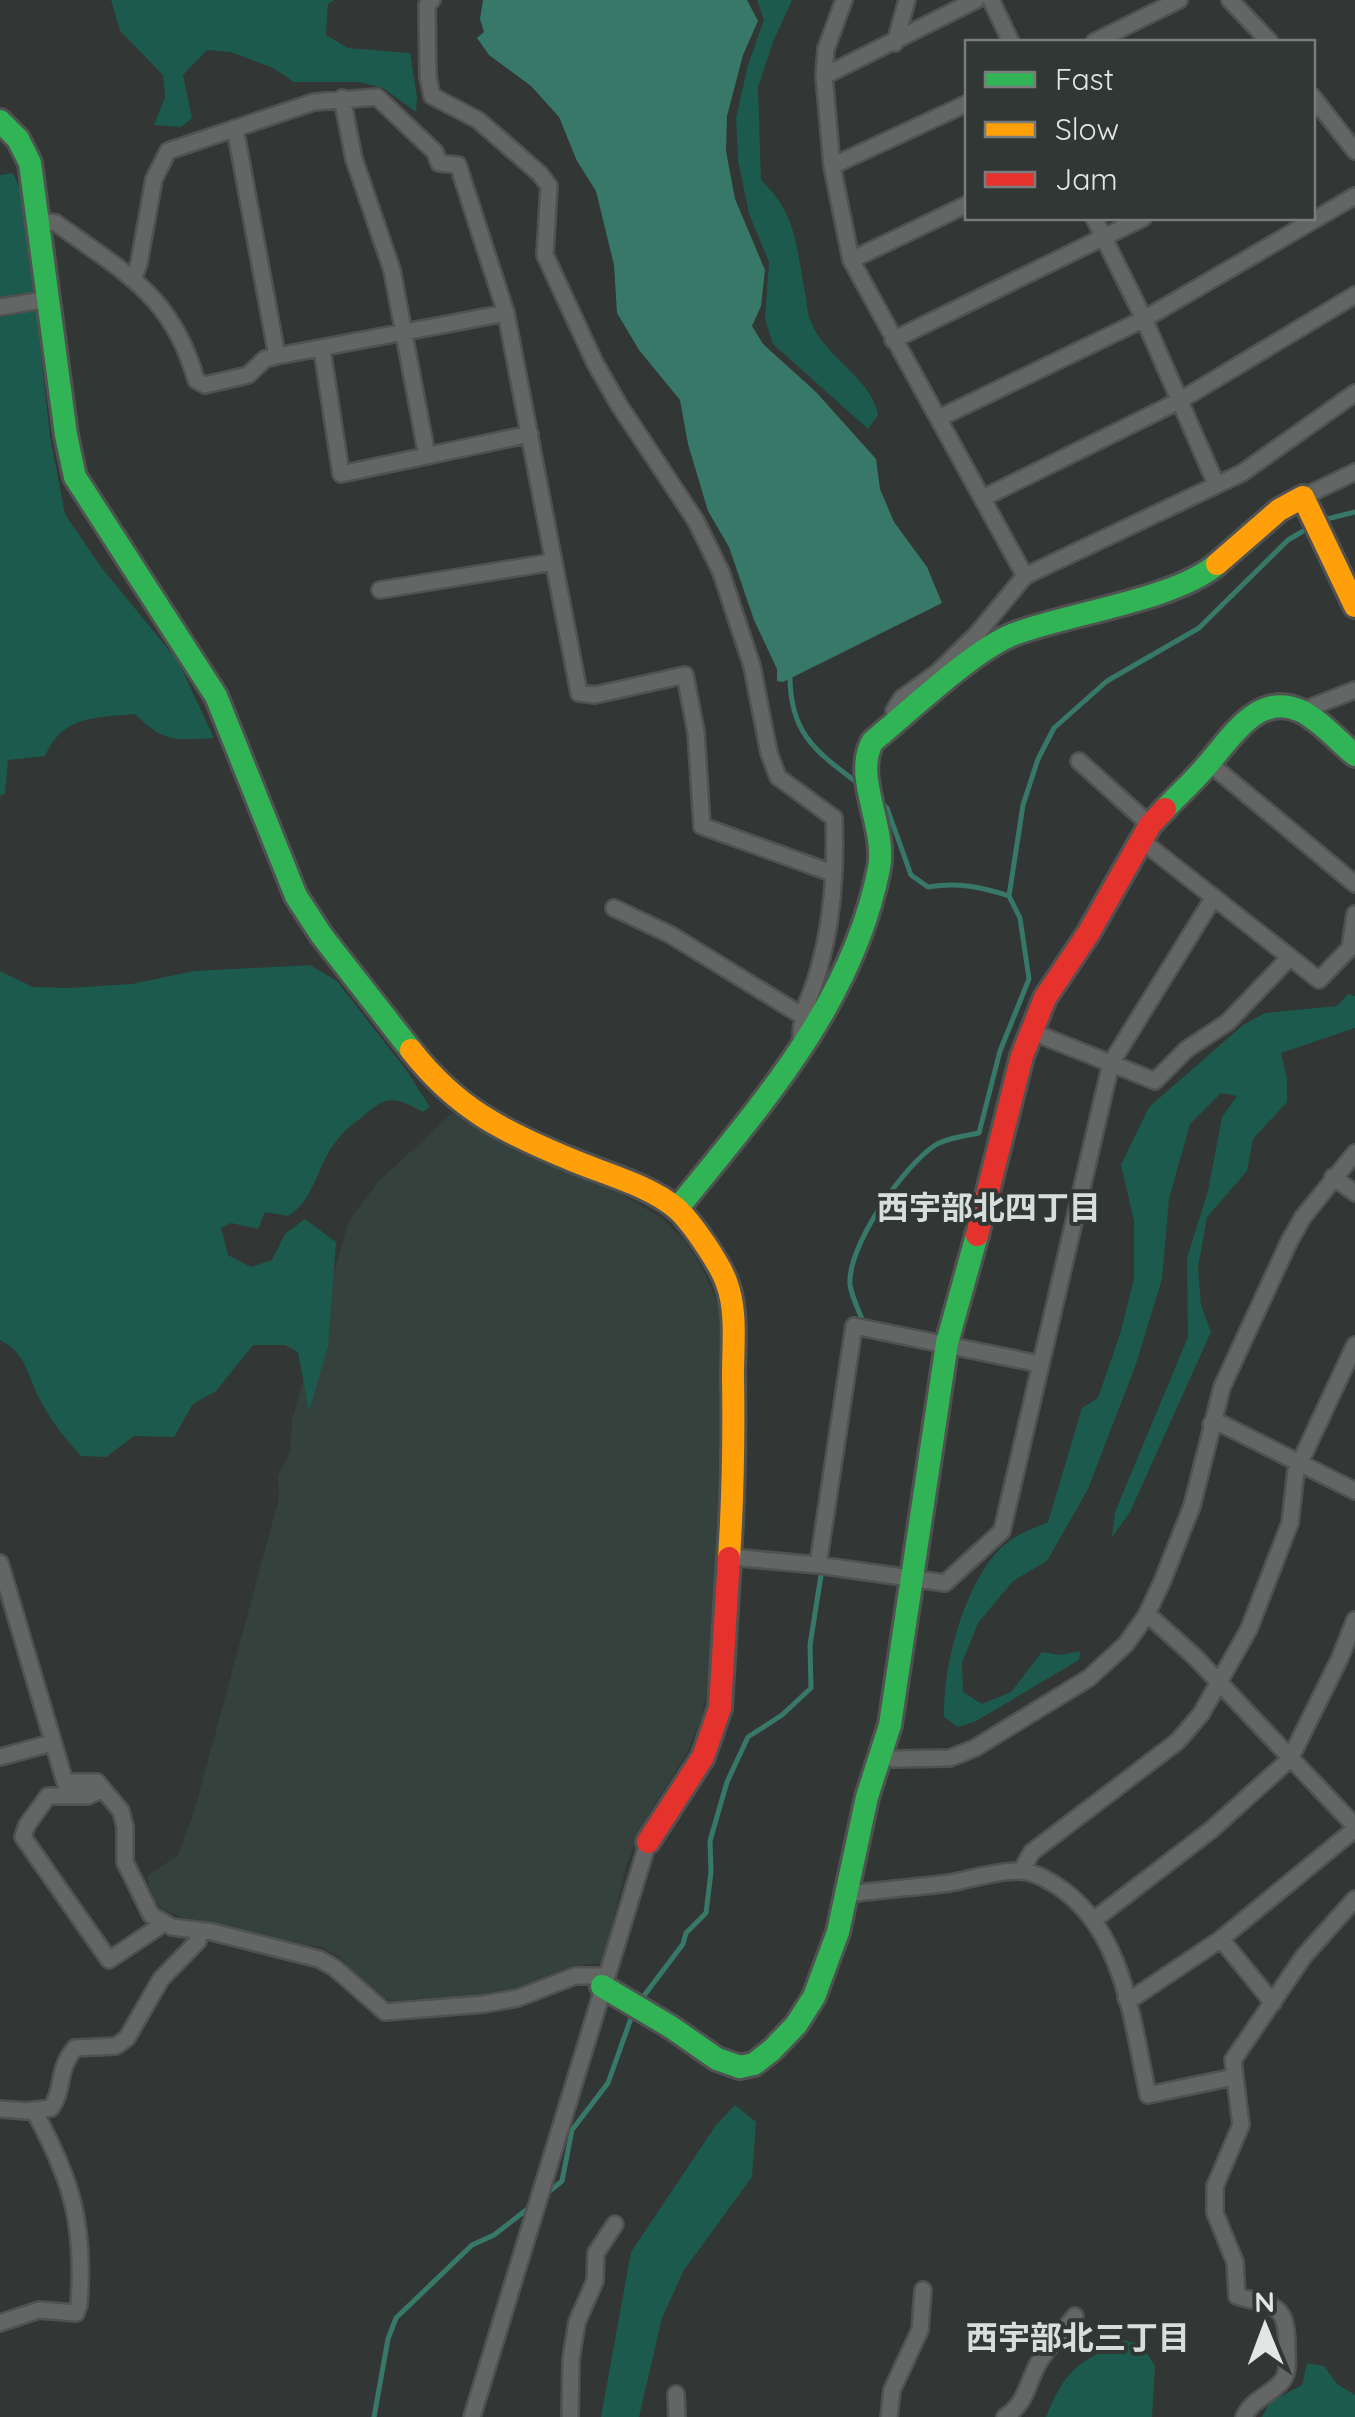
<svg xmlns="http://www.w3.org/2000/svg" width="1355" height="2417" font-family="Quicksand,'Noto Sans JP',sans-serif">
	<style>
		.built { fill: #35413d }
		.green { fill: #1c5a4d }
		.water { fill: #387869 }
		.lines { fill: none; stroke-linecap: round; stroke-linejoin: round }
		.stream { stroke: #387869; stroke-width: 5 }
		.street-casing { stroke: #4f5251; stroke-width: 20 }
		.fast-casing { stroke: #4f5251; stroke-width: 28 }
		.slow-casing { stroke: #4f5251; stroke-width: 28 }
		.jam-casing { stroke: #4f5251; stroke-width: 28 }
		.street { stroke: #636665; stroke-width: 15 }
		.fast { stroke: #30b455; stroke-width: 22 }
		.slow { stroke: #ff9f0a; stroke-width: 22 }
		.jam { stroke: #e5322d; stroke-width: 22 }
		.labels { text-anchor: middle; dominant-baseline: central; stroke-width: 8; stroke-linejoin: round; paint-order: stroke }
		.neighbourhood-label { font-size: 32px; font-weight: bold; fill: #d7dfdd; stroke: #313735 }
	</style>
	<rect width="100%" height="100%" fill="#323634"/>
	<path class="built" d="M 452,1113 L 625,1196 L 660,1217 L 686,1242 L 705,1274 L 720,1308 L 720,1430 L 711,1671 L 702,1716 L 688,1751 L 642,1825 L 626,1867 L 603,1963 L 587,1964 L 526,1987 L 477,1996 L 390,2001 L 369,1989 L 340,1957 L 320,1947 L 272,1941 L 213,1923 L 188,1920 L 162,1909 L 152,1898 L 147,1876 L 178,1855 L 194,1812 L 279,1498 L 278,1476 L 290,1452 L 292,1420 L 349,1220 L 378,1182 Z"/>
	<path class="green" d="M 111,0 L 334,0 L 328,4 L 326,35 L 348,48 L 410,53 L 417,97 L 416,112 L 383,88 L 360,82 L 294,82 L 273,68 L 231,52 L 207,50 L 183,75 L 192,118 L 181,127 L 154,125 L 165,97 L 163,75 L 120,31 Z
		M 757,0 L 792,0 L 773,42 L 758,87 L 761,180 C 797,214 796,246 805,292 C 807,301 807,314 811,322 C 825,358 872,378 878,415 L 868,429 L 773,344 L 765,319 L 769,262 L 749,214 L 738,160 L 736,118 L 748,65 L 764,20 Z
		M 13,173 L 24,198 L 50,436 L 65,514 L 101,567 L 178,661 L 214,738 C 176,740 163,743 135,714 C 95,718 63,715 45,756 L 8,760 L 5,794 L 0,796 L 0,175 Z
		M 310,965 L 337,981 L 407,1071 L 430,1107 L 423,1112 C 393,1096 387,1095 361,1118 C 353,1124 344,1131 338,1139 C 317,1163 316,1199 288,1216 L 265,1212 L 258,1229 L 231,1223 L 221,1228 L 228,1255 L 251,1267 L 272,1260 L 285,1234 L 305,1219 L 336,1242 L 328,1346 L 309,1412 L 298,1352 L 285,1345 L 253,1345 L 216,1391 L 193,1404 L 174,1437 L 134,1436 L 106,1457 L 81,1456 C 65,1439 49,1418 39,1398 C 27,1374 26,1353 0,1340 L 0,971 L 33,987 L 69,988 L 132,984 L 194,971 Z
		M 1348,994 L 1355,996 L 1355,1028 L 1281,1053 L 1287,1078 L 1287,1102 L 1253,1139 L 1247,1171 L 1207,1217 L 1198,1268 L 1201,1305 L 1211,1332 L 1130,1512 L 1112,1537 L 1115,1512 L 1188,1337 L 1187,1258 L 1208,1191 L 1222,1117 L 1237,1096 L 1221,1093 L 1190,1124 L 1169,1199 L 1162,1279 L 1136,1364 L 1088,1489 L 1047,1561 L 1013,1581 L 978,1623 L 962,1663 L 963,1692 L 982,1704 L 1011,1692 L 1042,1652 L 1061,1655 L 1080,1651 L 1079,1660 L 976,1721 L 958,1727 L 944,1717 C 943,1667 962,1593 995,1554 C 1009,1537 1029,1530 1048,1522 L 1082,1408 L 1098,1398 L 1120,1334 L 1134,1279 L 1134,1221 L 1121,1165 L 1149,1107 L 1243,1025 L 1265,1013 L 1337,1006 Z
		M 735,2105 L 756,2122 L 752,2177 L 684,2270 L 662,2318 L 639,2417 L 601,2417 L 631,2252 L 716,2125 Z
		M 1114,2338 L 1141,2344 L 1155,2366 L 1152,2417 L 1046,2417 C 1061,2381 1071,2364 1109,2349 Z
		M 1307,2363 L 1324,2366 L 1337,2384 L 1355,2395 L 1355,2417 L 1262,2417 L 1270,2402 L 1302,2385 Z"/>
	<path class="water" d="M 483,0 L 747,0 L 758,21 L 743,55 L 727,116 L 726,151 L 735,199 L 765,270 L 761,306 L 752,326 L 763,344 L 816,392 L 876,459 L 880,489 L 894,522 L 927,567 L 942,603 L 783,682 L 777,681 L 777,669 L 754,620 L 729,547 L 708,511 L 688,444 L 680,400 L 639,350 L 617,313 L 614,265 L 596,191 L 577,161 L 559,117 L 531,86 L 489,55 L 477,38 L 484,32 L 480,19 Z"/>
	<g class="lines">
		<path class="stream" d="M 1319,521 L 1355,512
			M 790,673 C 789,733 815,751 859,784
			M 882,804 L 887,808 L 911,875 L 928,887 C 958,882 982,887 1009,896
			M 863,1322 C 859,1311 852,1297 850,1285 C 847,1246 903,1167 934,1146 C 946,1138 965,1136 979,1133 L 1000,1051 L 1029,979 L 1020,918 L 1009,896 L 1023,805 L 1038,759 L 1054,728 L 1107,681 L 1199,628 L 1288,540 L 1310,527
			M 640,2001 L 683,1944 L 686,1933 L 706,1913 L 711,1872 L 710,1841 L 727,1782 L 748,1737 L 782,1715 L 811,1688 L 810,1645 L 822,1569
			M 546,2194 L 562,2181 L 572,2130 L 608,2083 L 634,2010
			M 374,2417 L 388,2339 L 396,2318 L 472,2245 L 494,2235 L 530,2207"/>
		<g class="street-casing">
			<path id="street" d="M 432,0 L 427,5 L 428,77 L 432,96 L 478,120 L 540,174 L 549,186 L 545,255 L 595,363 L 619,405 L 696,521 L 721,572 L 752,666 L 769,753 L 778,777 L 834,818 C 836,867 832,924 818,972 C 811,998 801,1009 801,1038 L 805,1044
				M 844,0 L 826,49 L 824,76 L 832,166 L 851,260 L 1025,576
				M 991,0 L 1011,42
				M 1230,0 L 1270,42
				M 1094,42 L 1179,0
				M 895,43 L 907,0
				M 824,76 L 976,0
				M 1312,96 L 1355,151
				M 342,98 L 354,159 L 392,270 L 427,456
				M 235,128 L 277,356
				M 832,166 L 968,103
				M 1094,218 L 1144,319 L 1216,484
				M 39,221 L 56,223 C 123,272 172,294 196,380 L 205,385 L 248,375 L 265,359 L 277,356 L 506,313
				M 851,260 L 968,204
				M 133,279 L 139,263 L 154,179 L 168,151 L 314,102 L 377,97 L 435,152 L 439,163 L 458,165 L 506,313 L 579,693 L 595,695 L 685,675 L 696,732 L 702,826 L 832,873
				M 0,307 L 49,299
				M 893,340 L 1143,218
				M 322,349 L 341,474 L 530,434
				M 939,418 L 1144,319 L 1355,196
				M 1303,497 L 1355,472
				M 983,498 L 1179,401 L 1355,295
				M 380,590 L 553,562
				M 1301,711 L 1355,690
				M 898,719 L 894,711 L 902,698 L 938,672 L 976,635 L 1025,576 L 1242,473 L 1355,393
				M 1079,761 L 1150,825
				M 1209,763 L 1355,884
				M 1142,841 L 1319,980 L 1350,948 L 1355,914
				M 614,908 L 671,935 L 801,1015
				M 1030,1031 L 1155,1081 L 1187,1049 L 1228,1022 L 1290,957
				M 1333,1177 L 1355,1193
				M 1211,1424 L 1222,1424 L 1355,1491
				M 730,1557 L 818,1565 L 945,1583 L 1002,1531 L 1111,1063 L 1214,897
				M 0,1563 L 65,1782 L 97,1782 L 121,1811 L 125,1827 L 125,1862 L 151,1915 L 172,1927 L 212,1932 L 319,1959 L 335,1968 L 385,2012 L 484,2004 L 518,1998 L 575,1976 L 605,1976
				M 818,1565 L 854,1326 L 1040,1364
				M 1146,1616 L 1154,1620 L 1195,1657 L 1355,1826
				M 883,1755 L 894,1759 L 950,1758 L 975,1748 L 1089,1678 L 1126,1644 L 1146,1616 L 1162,1582 L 1192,1506 L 1222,1387 L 1289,1242 L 1303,1217 L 1355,1153
				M 0,1757 L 52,1743
				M 103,1789 L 88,1796 L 48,1796 L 27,1825 L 23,1837 L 109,1960 L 157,1928 L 161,1921
				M 1021,1871 L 1032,1852 L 1178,1741 L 1201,1714 L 1249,1629 L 1290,1523 L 1296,1471 L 1355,1345
				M 845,1891 L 858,1893 C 888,1889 919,1887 950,1883 C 972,1879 995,1871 1018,1871 C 1030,1871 1043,1877 1054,1884 C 1124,1926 1132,2022 1148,2095 L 1234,2077
				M 1095,1919 L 1211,1830 L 1290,1759 L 1340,1658 L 1355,1620
				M 1221,1939 L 1273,2003
				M 1126,1998 L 1136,1996 L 1221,1939 L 1355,1829
				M 0,2109 L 27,2111 L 51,2108 C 65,2088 56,2071 75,2048 L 116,2046 L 127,2038 L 161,1979 L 198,1941 L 197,1932
				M 0,2323 L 39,2310 L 76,2313 L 79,2304 C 85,2225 72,2180 34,2111
				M 676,2394 L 677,2417
				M 472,2417 L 648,1842
				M 570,2417 L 571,2359 L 577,2322 L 595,2281 L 596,2253 L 615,2224
				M 889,2417 L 892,2390 L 920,2330 L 923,2290
				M 1005,2417 C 1027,2403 1027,2383 1039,2362 C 1049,2346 1063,2331 1075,2316
				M 1244,2417 C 1253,2398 1271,2395 1283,2380 C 1289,2371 1287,2359 1287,2349 C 1287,2304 1277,2307 1237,2296 L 1235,2262 L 1215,2213 L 1215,2186 L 1241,2125 L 1233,2060 L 1304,1956 L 1355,1899"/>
		</g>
		<g class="fast-casing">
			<path id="fast" d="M 0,121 L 18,139 L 30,163 L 66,435 L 75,477 L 216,696 L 296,896 L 322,936 L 411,1050
				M 1165,809 C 1179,794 1195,780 1208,764 C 1231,738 1258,691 1301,711 C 1320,720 1339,742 1355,755
				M 677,1209 C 760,1106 853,1003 879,868 C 887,827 852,776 873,741 C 910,711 973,650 1014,634 C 1069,613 1175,600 1217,564
				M 602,1986 L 671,2027 L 717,2059 L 740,2067 L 754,2064 L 772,2050 L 796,2025 L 814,1997 L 838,1932 L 867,1797 L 890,1725 L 947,1343 L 977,1235"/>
		</g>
		<g class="slow-casing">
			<path id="slow" d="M 1217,564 L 1279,510 L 1303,497 L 1355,606
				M 411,1050 C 457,1109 504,1132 572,1160 C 605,1174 648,1185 676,1208 C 691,1221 721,1265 727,1284 C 737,1311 733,1346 733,1375 C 734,1436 733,1497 729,1558"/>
		</g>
		<g class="jam-casing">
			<path id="jam" d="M 977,1235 L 1022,1056 L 1045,998 L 1088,934 L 1150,825 L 1165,809
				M 648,1842 L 703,1757 L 720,1708 L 729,1558"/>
		</g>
		<use href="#street" class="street"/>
		<use href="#fast" class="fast"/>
		<use href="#slow" class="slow"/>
		<use href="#jam" class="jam"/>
	</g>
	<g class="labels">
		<g class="neighbourhood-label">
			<text x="989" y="1207">西宇部北四丁目</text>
			<text x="1078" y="2337">西宇部北三丁目</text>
		</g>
	</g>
	<rect x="965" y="40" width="350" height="180" fill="#313735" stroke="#787d7b" stroke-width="2.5"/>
	<rect x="985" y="72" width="50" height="15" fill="#30b455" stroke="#787d7b" stroke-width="2.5"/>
	<text x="1055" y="90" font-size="30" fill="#e2e6e4">Fast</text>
	<rect x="985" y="122" width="50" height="15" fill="#ff9f0a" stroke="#787d7b" stroke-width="2.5"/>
	<text x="1055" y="140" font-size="30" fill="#e2e6e4">Slow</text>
	<rect x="985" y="172" width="50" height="15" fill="#e5322d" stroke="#787d7b" stroke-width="2.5"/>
	<text x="1055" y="190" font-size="30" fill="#e2e6e4">Jam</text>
	<g transform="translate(1265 2327) rotate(359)" stroke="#313735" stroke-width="8" paint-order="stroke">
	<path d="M0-8L18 38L0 25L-18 38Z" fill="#e2e6e4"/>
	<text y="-15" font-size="28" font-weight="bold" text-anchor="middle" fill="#e2e6e4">N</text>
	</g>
</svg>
